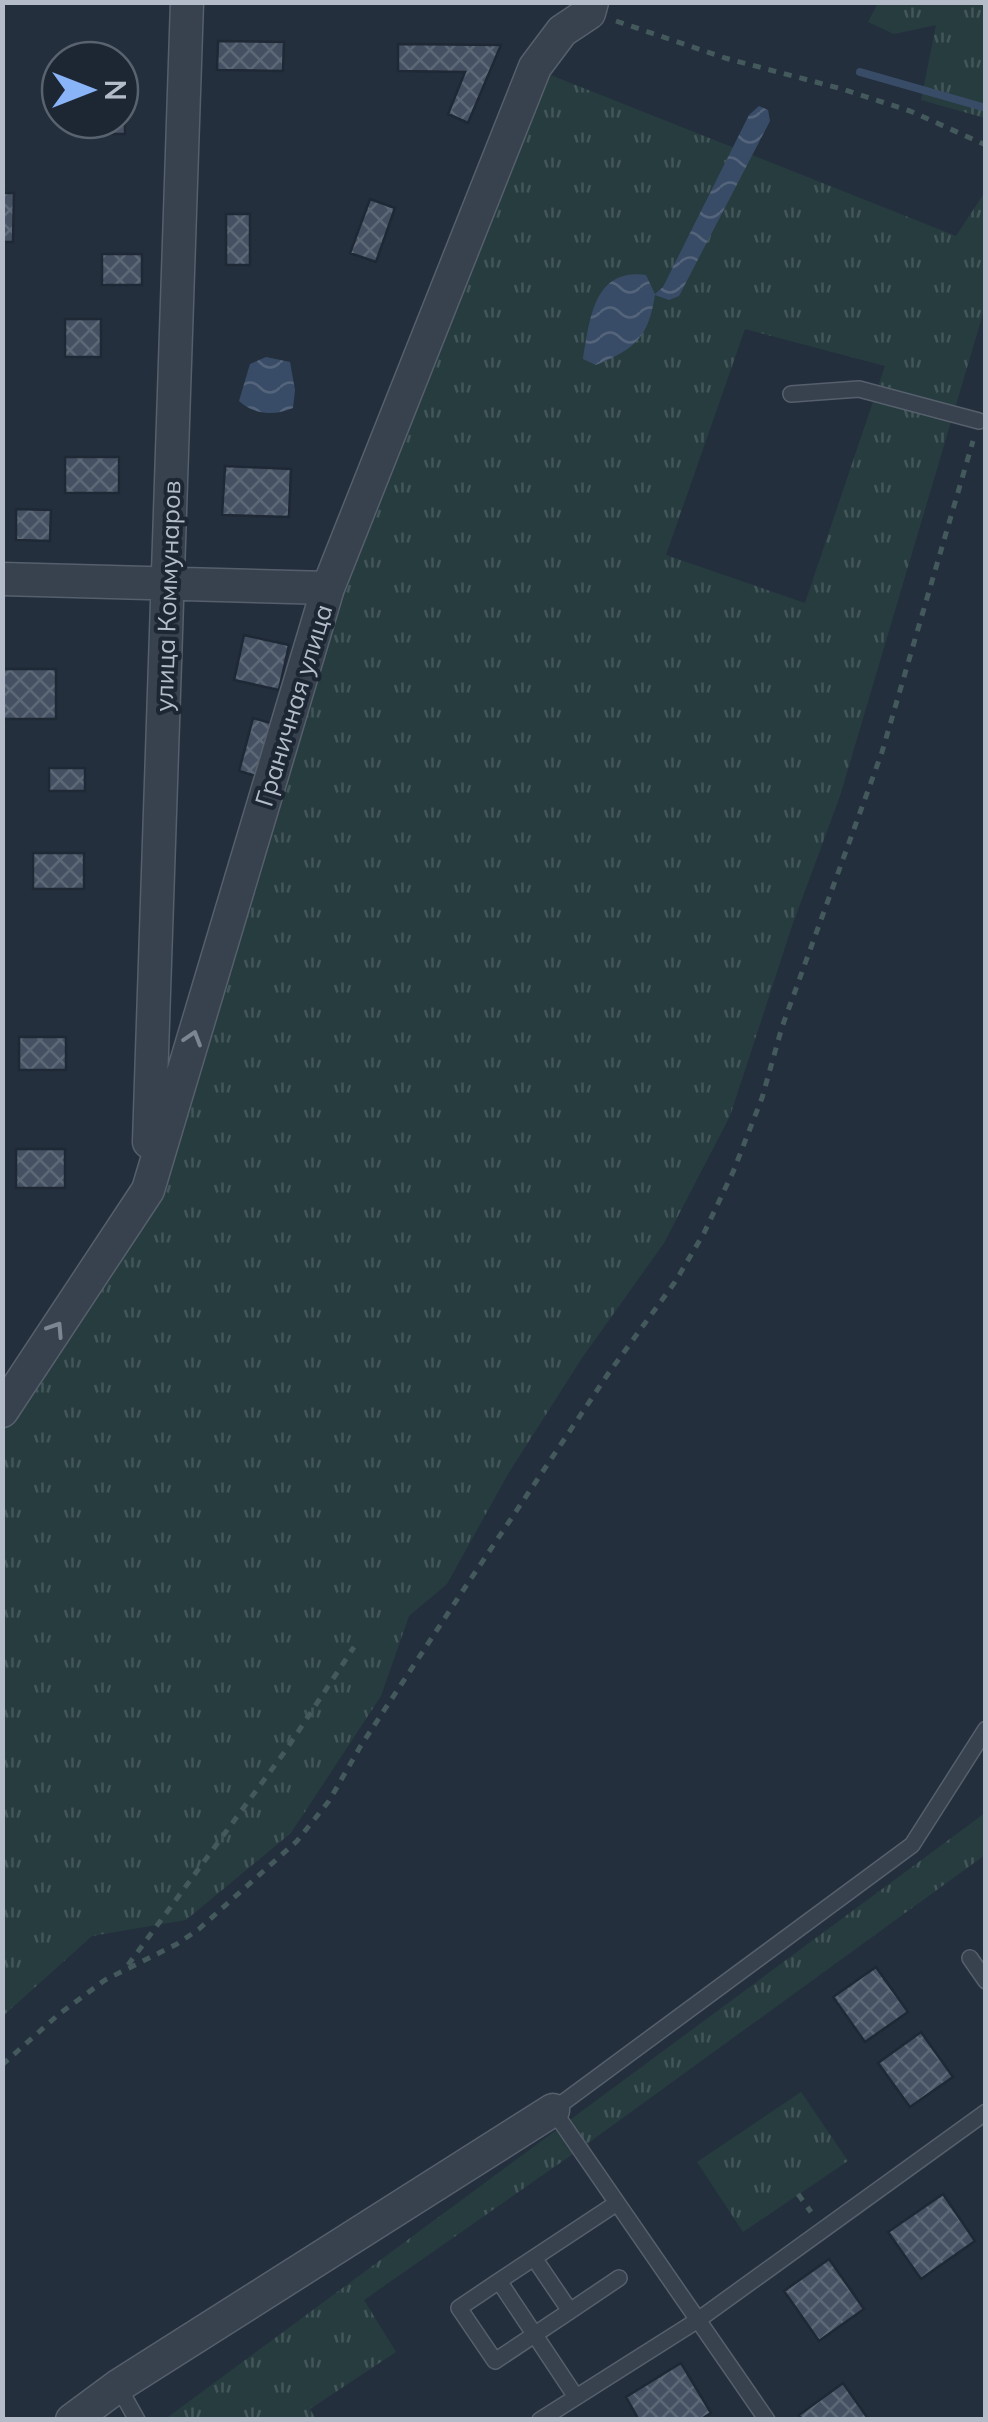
<svg xmlns="http://www.w3.org/2000/svg" width="988" height="2422" font-family="Mulish,sans-serif">
	<style>
		.grass { fill: url(#grass-tufts); fill-rule: evenodd }
		.water { fill: url(#water-waves) }
		.lines { fill: none; stroke-linecap: round; stroke-linejoin: round }
		.stream { stroke: #394c67; stroke-width: 8 }
		.building { fill: url(#building-cross-hatch); stroke: #1f2835; stroke-width: 2.5 }
		.service-casing { stroke: #565f6c; stroke-width: 18 }
		.minor-casing { stroke: #565f6c; stroke-width: 35 }
		.path { stroke: #44595c; stroke-width: 5; stroke-dasharray: 8 8; stroke-linecap: butt }
		.service { stroke: #38414e; stroke-width: 15 }
		.minor { stroke: #38414e; stroke-width: 32 }
		.oneway { stroke: #7c8592 }
		.labels { text-anchor: middle; dominant-baseline: central; stroke-width: 8; stroke-linejoin: round; paint-order: stroke }
		.street-label { font-size: 25px; fill: #b4bcc9; stroke: #1d2633 }
	</style>
	<defs>
		<pattern id="grass-tufts" width="24" height="20" patternUnits="userSpaceOnUse" patternTransform="scale(2.5)"><rect width="24" height="20" fill="#263c3f"/><path d="M3 7l-1-3M5 7V3M7 7l1-3M15 17l-1-3M17 17v-4M19 17l1-3" fill="none" stroke="#435659"/></pattern>
		<pattern id="water-waves" width="16" height="10" patternUnits="userSpaceOnUse" patternTransform="scale(2.5)"><rect width="16" height="10" fill="#394c67"/><path d="M0 5q4-4 8 0t8 0" fill="none" stroke="#53647b"/></pattern>
		<pattern id="building-cross-hatch" width="8" height="8" patternUnits="userSpaceOnUse" patternTransform="scale(2.5)"><rect width="8" height="8" fill="#455162"/><path d="M0 0l8 8M0 8l8-8" fill="none" stroke="#5d6877"/></pattern>
	</defs>
	<rect width="100%" height="100%" fill="#242f3e"/>
	<path class="grass" d="M 878,3 L 985,3 L 985,118 L 921,100 L 936,25 L 894,34 L 868,22 Z
		M 543,72 L 956,236 L 985,192 L 985,307 L 840,796 L 792,926 L 730,1116 L 664,1243 L 582,1358 L 508,1474 L 447,1584 L 409,1616 L 381,1696 L 291,1833 L 186,1920 L 92,1936 L 3,2016 L 3,1425 L 156,1192 L 341,591 ZM 745,329 L 885,366 L 805,603 L 666,555 Z
		M 985,1813 L 985,1855 L 580,2149 L 364,2300 L 396,2352 L 310,2409 L 316,2419 L 164,2420 Z
		M 801,2092 L 848,2161 L 743,2232 L 697,2162 Z"/>
	<path class="water" d="M 759,106 L 768,110 L 770,121 L 679,296 L 669,300 L 655,295 C 648,338 636,348 596,365 L 583,359 C 590,320 593,268 646,275 L 655,294 L 663,287 L 749,115 Z
		M 266,357 L 290,362 L 295,390 L 293,408 C 274,416 254,415 239,401 L 250,364 Z"/>
	<g class="lines">
		<path class="stream" d="M 860,72 L 986,108"/>
	</g>
	<path class="building" d="M 218,41 L 284,42 L 283,71 L 217,70 Z
		M 398,44 L 501,45 L 468,123 L 448,114 L 465,72 L 398,71 Z
		M 120,87 L 125,87 L 125,134 L 78,134 L 78,120 L 120,120 Z
		M 2,193 L 14,193 L 13,242 L 2,242 Z
		M 370,199 L 395,208 L 376,262 L 350,253 Z
		M 226,214 L 250,214 L 250,265 L 226,265 Z
		M 102,254 L 142,254 L 142,285 L 102,285 Z
		M 65,319 L 101,319 L 101,357 L 65,357 Z
		M 65,457 L 119,457 L 119,493 L 65,493 Z
		M 225,466 L 291,469 L 289,517 L 222,515 Z
		M 16,509 L 51,510 L 50,541 L 16,540 Z
		M 244,635 L 289,645 L 279,690 L 234,680 Z
		M 2,669 L 56,669 L 56,719 L 2,719 Z
		M 253,718 L 274,724 L 259,777 L 239,771 Z
		M 49,768 L 85,768 L 85,791 L 49,791 Z
		M 33,853 L 84,853 L 84,889 L 33,889 Z
		M 19,1037 L 66,1037 L 66,1070 L 19,1070 Z
		M 16,1149 L 65,1149 L 65,1188 L 16,1188 Z
		M 876,1967 L 908,2012 L 865,2042 L 833,1997 Z
		M 921,2032 L 953,2077 L 910,2107 L 878,2063 Z
		M 943,2194 L 975,2241 L 921,2279 L 888,2232 Z
		M 829,2259 L 864,2309 L 819,2341 L 784,2291 Z
		M 681,2363 L 711,2413 L 700,2420 L 639,2420 L 626,2397 Z
		M 843,2383 L 869,2420 L 802,2420 L 799,2415 Z"/>
	<g class="lines">
		<g class="service-casing">
			<path id="service" d="M 791,394 L 859,389 L 979,421
				M 970,1958 L 986,1981
				M 499,2281 L 459,2308 L 495,2361 L 570,2311 L 534,2258
				M 570,2311 L 619,2278
				M 118,2386 L 137,2420
				M 576,2397 L 499,2281 L 617,2203
				M 540,2420 L 698,2320 L 986,2112
				M 767,2420 L 553,2110 L 912,1845 L 986,1729"/>
		</g>
		<g class="minor-casing">
			<path id="minor" d="M 2,579 L 328,588
				M 149,1142 L 187,2
				M 2,1411 L 148,1190 L 328,588 L 535,67 L 562,31 L 589,13 L 592,2
				M 72,2420 L 118,2386 L 553,2110"/>
		</g>
		<path class="path" d="M 616,21 L 725,58 L 842,89 L 910,111 L 986,145
			M 128,1965 L 286,1750 L 354,1647
			M 2,2065 L 59,2014 L 105,1980 L 177,1944 L 199,1929 L 297,1841 L 329,1801 L 360,1747 L 460,1595 L 608,1374 L 675,1282 L 704,1233 L 733,1172 L 762,1098 L 782,1027 L 882,752 L 973,441
			M 798,2194 L 811,2212"/>
		<use href="#service" class="service"/>
		<use href="#minor" class="minor"/>
	</g>
	<defs><path id="oneway-chevron" d="M-2-3.5L2.5 0L-2 3.5" fill="none" stroke-width="1.6" stroke-linecap="round" stroke-linejoin="round" transform="scale(2.5)"/></defs>
	<g class="oneway">
		<use href="#oneway-chevron" transform="translate(193 1038) rotate(-73)"/>
		<use href="#oneway-chevron" transform="translate(56 1329) rotate(-57)"/>
	</g>
	<g class="labels">
		<g class="street-label">
			<text transform="translate(167 596) rotate(-88)">улица Коммунаров</text>
			<text transform="translate(293 705) rotate(-73)">Граничная улица</text>
		</g>
	</g>
	<rect width="988" height="2422" fill="none" stroke="#b4bcc9" stroke-width="10"/>
	<g transform="translate(90 90) rotate(90)"><circle r="48" fill="#1d2633" stroke="#59626f" stroke-width="2.5"/>
	<path d="M0-8L18 38L0 25L-18 38Z" fill="#8ab4f8"/>
	<text y="-15" font-size="28" font-weight="bold" text-anchor="middle" fill="#b4bcc9">N</text>
	</g>
</svg>
